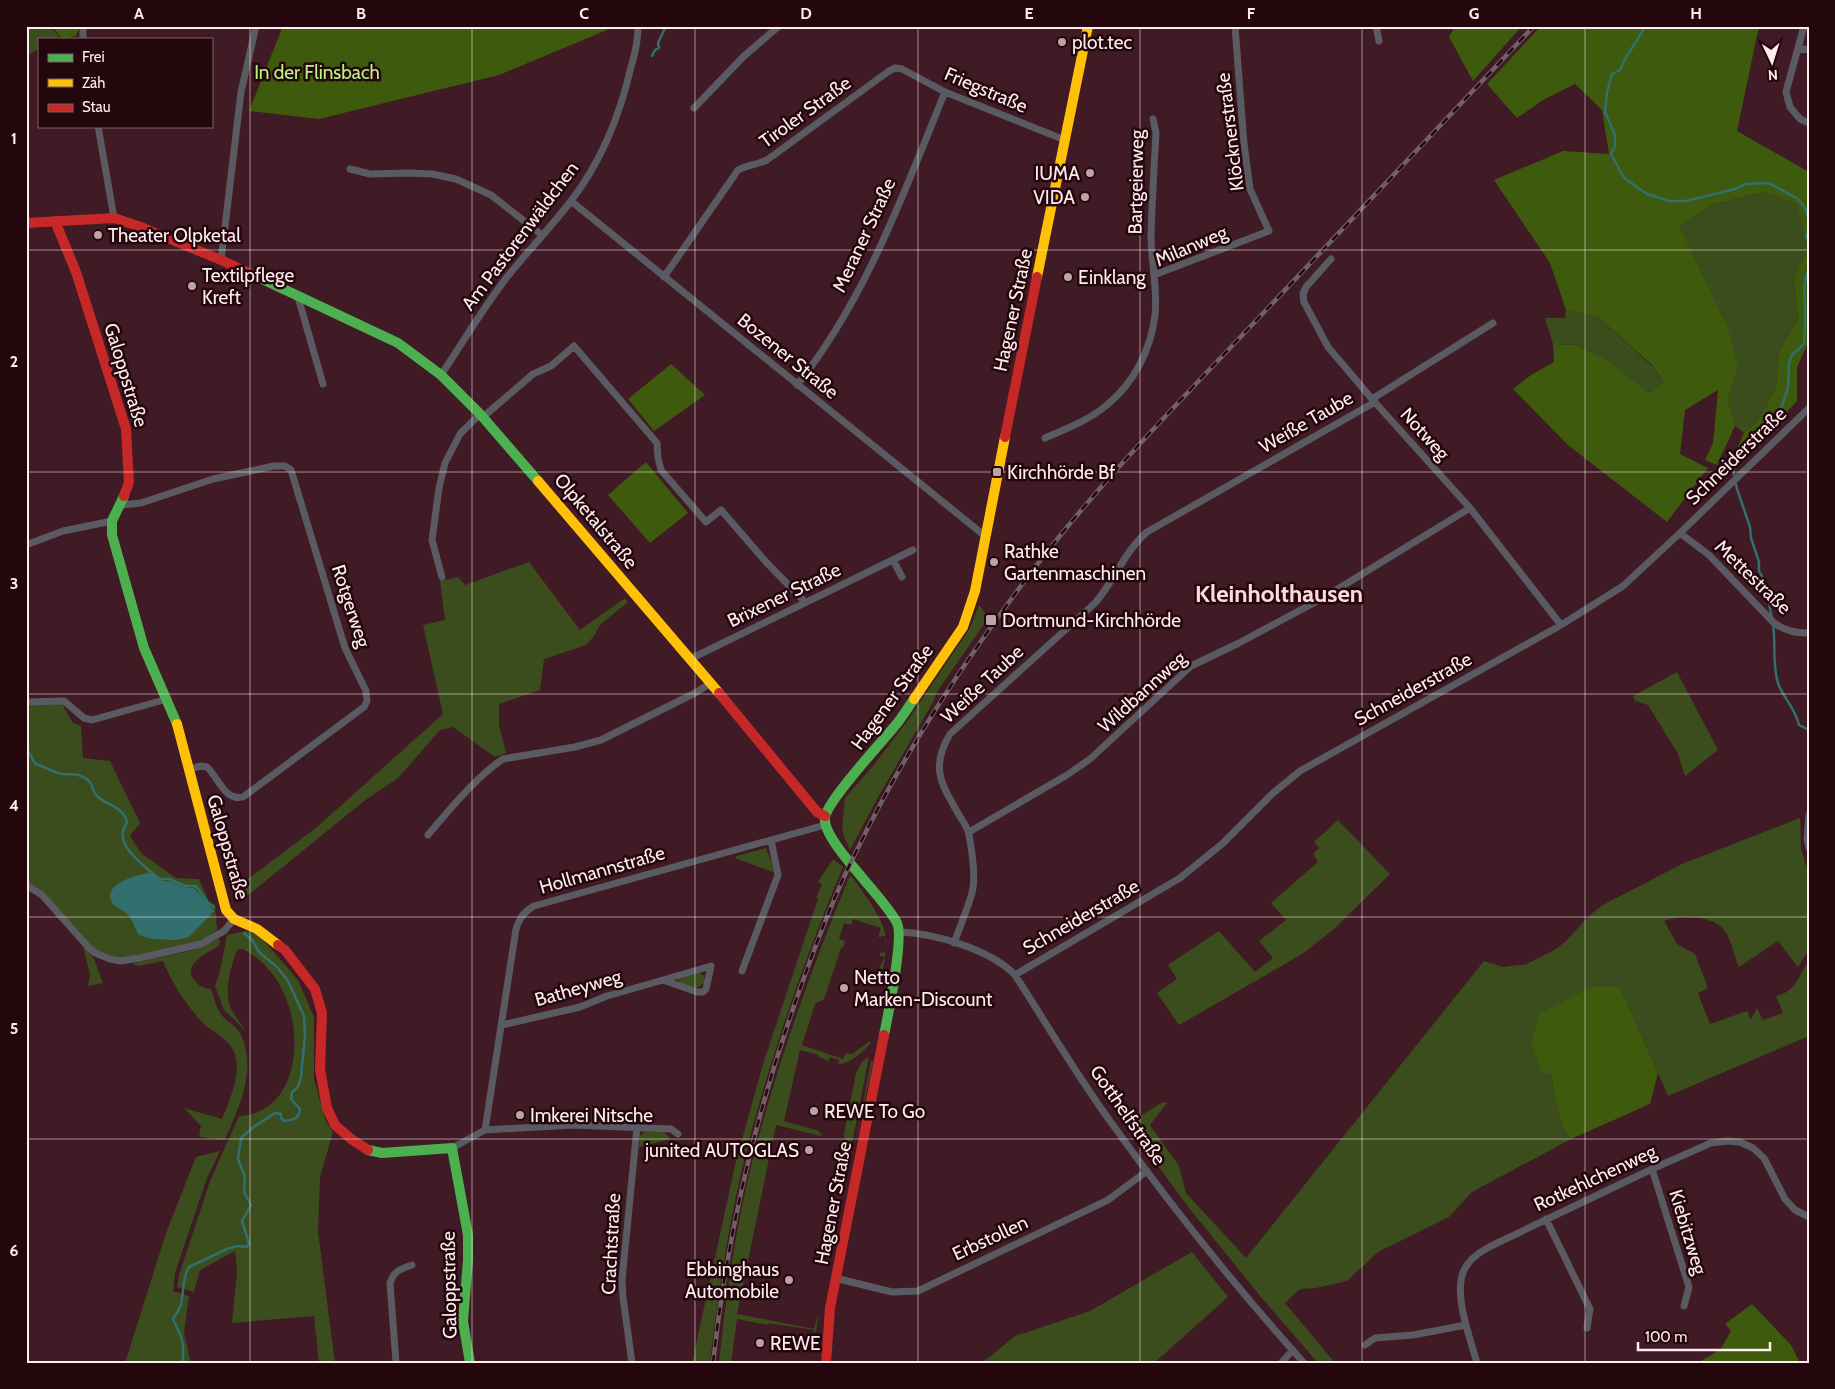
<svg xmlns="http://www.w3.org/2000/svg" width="1835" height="1389" font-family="Cabin,sans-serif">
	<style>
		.green { fill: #3b4d1c }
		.forest { fill: #3e5a0d }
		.water { fill: #31706e }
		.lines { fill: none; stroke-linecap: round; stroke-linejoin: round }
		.stream { stroke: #31706e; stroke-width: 2.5 }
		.street { stroke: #5a5a62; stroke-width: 7 }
		.fast { stroke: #4caf50; stroke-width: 10 }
		.slow { stroke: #ffc107; stroke-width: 10 }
		.jam { stroke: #c62828; stroke-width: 10 }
		.rail-casing { stroke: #706168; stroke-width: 4.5 }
		.rail { stroke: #24070d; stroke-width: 2.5; stroke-dasharray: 8; stroke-linecap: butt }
		.grid { fill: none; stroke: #feedee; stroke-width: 1; stroke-opacity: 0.55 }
		.poi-dot { fill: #bca3a8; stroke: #24070d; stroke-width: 2 }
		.labels { text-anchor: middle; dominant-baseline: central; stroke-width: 5; stroke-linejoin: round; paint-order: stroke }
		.poi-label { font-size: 19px; fill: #feedee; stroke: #24070d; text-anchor: start }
		.park-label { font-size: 19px; fill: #bcf386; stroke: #24070d }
		.street-label { font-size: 19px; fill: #feedee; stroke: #24070d }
		.district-label { font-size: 24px; font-weight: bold; fill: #fcd9dd; stroke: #24070d }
		.neatline { fill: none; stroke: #feedee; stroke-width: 2 }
		.grid-label { font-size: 16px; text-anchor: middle; font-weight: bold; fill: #feedee }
	</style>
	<rect width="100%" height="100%" fill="#401a25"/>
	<path class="green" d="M 26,26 L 49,26 L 59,36 L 55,39 L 39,39 L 39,49 L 26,56 Z
		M 1767,192 L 1797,205 L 1809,250 L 1794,278 L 1798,320 L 1779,351 L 1776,388 L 1757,422 L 1744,433 L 1735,426 L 1728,399 L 1738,367 L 1679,226 L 1714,204 Z
		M 1566,310 L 1598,317 L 1652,366 L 1664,382 L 1649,393 L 1606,359 L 1576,345 L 1553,344 L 1545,318 L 1565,318 Z
		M 529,562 L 580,630 L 625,598 L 628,602 L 600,625 L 594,636 L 586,645 L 544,659 L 540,690 L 499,704 L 499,725 L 506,753 L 495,757 L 453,727 L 440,730 L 398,778 L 364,801 L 241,901 L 232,891 L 317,827 L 443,714 L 423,625 L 445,620 L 440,581 L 458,577 L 465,585 Z
		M 979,605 L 989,617 L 937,692 L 933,702 L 877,799 L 850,850 L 844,837 L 842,827 L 845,798 L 873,766 L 908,720 L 970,628 Z
		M 1677,672 L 1718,750 L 1685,776 L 1678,754 L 1648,705 L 1635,701 L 1633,696 Z
		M 62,704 L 73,723 L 81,726 L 83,758 L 110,761 L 140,823 L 130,836 L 141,853 L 176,878 L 199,879 L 209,901 L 215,905 L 217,930 L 208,937 L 190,945 L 121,961 L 95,953 L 53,907 L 26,885 L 26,705 Z
		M 1800,818 L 1801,849 L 1809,874 L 1809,949 L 1798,967 L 1778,941 L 1739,967 C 1734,956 1732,940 1724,930 C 1713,915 1680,915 1664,921 L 1677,944 L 1695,954 L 1708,988 L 1698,993 L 1710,1024 L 1747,1011 L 1751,1020 L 1757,1008 L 1763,1020 L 1783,1013 L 1776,996 C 1795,993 1799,975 1809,960 L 1809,1036 L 1668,1096 L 1620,987 L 1551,1074 C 1555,1096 1557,1121 1571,1139 L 1472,1192 L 1449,1217 L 1378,1252 L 1347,1281 L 1316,1288 L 1300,1289 L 1285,1303 L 1335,1363 L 1318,1363 L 1261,1297 L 1189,1208 L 1127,1124 L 1163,1102 L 1167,1103 L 1150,1125 L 1179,1166 L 1186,1193 L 1246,1258 L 1484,961 L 1503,967 L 1527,964 L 1554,950 L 1565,942 L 1589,916 L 1601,906 L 1682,864 Z
		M 1338,820 L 1390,874 L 1335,928 L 1304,953 L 1179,1025 L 1157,993 L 1177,979 L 1168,965 L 1219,931 L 1255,972 L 1273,958 L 1259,941 L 1286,920 L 1271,903 L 1318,862 L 1313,854 L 1319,848 L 1314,842 Z
		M 766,848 L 772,863 L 773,872 L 735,858 L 736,856 Z
		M 833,859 L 843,867 C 802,965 767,1066 742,1169 C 727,1233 718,1297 710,1363 L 692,1363 L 736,1161 L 763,1064 L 818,899 L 816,898 L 822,884 L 818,882 Z
		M 850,875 C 857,882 861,890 867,898 C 885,925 890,935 883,969 L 879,968 L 885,957 L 880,956 L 880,953 L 886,952 L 885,936 L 878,937 L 881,928 L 853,919 L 851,925 L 844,923 L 839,939 L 845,941 L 843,948 L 841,948 L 824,999 L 815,1004 L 802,1045 L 843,1059 L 846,1053 L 852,1054 L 870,1041 L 870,1044 C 862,1052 851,1064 838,1064 L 839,1060 L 830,1057 L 828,1061 L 819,1057 L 819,1055 L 800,1050 L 784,1121 L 819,1131 L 819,1133 L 821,1133 L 821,1136 L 776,1125 L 737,1314 L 814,1329 L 819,1312 L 816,1331 L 813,1334 L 814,1330 C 798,1327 784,1326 769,1323 L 768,1325 L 737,1319 L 731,1363 L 719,1363 C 726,1294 736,1225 753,1158 C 778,1061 812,967 850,875 Z
		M 246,931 L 258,934 L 298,980 L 314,1017 L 314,1079 L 326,1122 L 333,1132 L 320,1177 L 318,1232 L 335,1363 L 319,1363 L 314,1316 L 232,1323 L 237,1271 L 235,1251 L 200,1270 L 194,1292 L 177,1287 L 179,1275 L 210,1181 L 239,1116 C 294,1113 303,1046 288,1004 C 281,981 264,959 242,949 L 237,950 C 231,967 225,986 229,1004 C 232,1014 241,1022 245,1032 L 239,1024 L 224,1010 L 215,986 L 220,971 L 227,935 Z
		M 218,939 L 220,940 L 219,946 C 208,952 182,964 194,980 C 199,986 204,989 211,989 C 214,997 216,1008 221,1014 C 226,1022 235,1024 240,1033 C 258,1068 239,1108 225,1140 L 199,1137 L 201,1126 L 184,1108 L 222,1119 C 230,1100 242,1072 234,1052 C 229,1039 212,1032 203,1023 C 186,1005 172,983 163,961 L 139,966 L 131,964 L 193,950 Z
		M 83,946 L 94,959 L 103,983 L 88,986 L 90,974 Z
		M 699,973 L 703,975 L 705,979 C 701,992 687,989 678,981 L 679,979 Z
		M 868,1057 L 868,1062 L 851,1149 L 845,1142 L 844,1134 L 856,1073 L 862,1062 Z
		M 871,1061 L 873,1062 L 854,1150 Z
		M 644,1132 C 654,1132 666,1129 670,1139 L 639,1147 L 640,1136 Z
		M 220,1151 L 207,1178 L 175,1273 L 173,1291 L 189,1296 L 184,1333 L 191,1363 L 125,1363 L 166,1233 L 196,1157 Z
		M 1192,1252 L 1228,1297 L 1154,1363 L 982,1363 L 1015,1336 L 1090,1311 Z"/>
	<path class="forest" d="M 52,26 L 80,26 L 76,36 L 62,39 Z
		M 283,26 L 607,26 L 607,30 L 499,75 L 319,119 L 249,111 Z
		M 1455,26 L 1522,26 L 1473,81 L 1449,37 Z
		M 1541,26 L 1759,26 L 1737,131 L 1809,172 L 1809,341 L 1797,367 L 1797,401 L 1746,455 L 1736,451 L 1744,433 L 1757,422 L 1776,388 L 1779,351 L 1798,320 L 1794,278 L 1808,250 L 1797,205 L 1766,192 L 1714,204 L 1679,226 L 1728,329 L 1738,367 L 1728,399 L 1735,426 L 1717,465 L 1705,460 L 1713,443 L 1718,390 L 1685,410 L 1680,454 L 1708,468 L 1667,522 L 1568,445 L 1513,389 L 1531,375 L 1554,362 L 1553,344 L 1576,345 L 1606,359 L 1649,393 L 1664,382 L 1652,365 L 1598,317 L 1566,310 L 1550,263 L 1494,180 L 1563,151 L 1609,154 L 1602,110 L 1575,84 L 1543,100 L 1517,118 L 1487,84 Z
		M 671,364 L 705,395 L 654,431 L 628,399 Z
		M 646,462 L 688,513 L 650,543 L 608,495 Z
		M 1591,987 L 1620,987 L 1658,1073 L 1650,1104 L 1571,1139 C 1557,1122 1555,1096 1551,1074 L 1542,1072 L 1531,1042 L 1540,1013 Z
		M 1752,1304 L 1791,1345 L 1800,1363 L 1697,1363 L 1720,1350 L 1731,1331 L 1725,1324 Z"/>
	<path class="water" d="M 150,873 L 163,881 C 175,880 180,889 194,888 L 214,911 L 192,934 L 186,938 L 176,940 L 152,939 L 139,935 C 134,928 133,919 127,914 C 124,910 118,909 114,905 C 98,885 138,874 150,873 Z"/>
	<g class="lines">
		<path class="stream" d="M 1646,26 L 1625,59 L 1620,70 L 1612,74 L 1607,92 L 1605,112 L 1615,135 L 1615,146 L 1611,154 L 1624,178 L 1647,194 L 1669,201 L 1686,201 L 1735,189 L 1746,184 L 1769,183 L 1798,199 L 1805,208 L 1809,221
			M 652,56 L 655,50 L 659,48 L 658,43 L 666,26
			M 1809,230 L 1806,237 L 1809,243
			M 1736,459 L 1754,434 L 1770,422 L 1782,406 L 1788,388 L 1789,363 L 1792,355 L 1804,344 C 1805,334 1805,325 1805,315 C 1805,298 1802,284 1809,267
			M 1734,464 L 1733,469 L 1737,489 L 1750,527 L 1751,538 L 1759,562 L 1759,571 L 1763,578 L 1764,589 L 1772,593 L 1769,603 L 1772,619
			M 1773,624 C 1776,644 1772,664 1778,683 C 1783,698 1795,707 1799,725 L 1809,730
			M 26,746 L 34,762 L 36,764 C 45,767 53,772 62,774 C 68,775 75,773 81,776 C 97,783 89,789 97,796 C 107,806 124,806 127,823 C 111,843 143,865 157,877 L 160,879 L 169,879 L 185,886 L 196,886 L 208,903 L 214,907
			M 183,1363 L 183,1344 L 180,1334 L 173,1319 C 176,1313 180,1310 181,1304 C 184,1292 182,1278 189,1267 L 227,1249 L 237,1246 L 247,1247 L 249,1243 L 242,1221 L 251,1205 L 245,1194 L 244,1187 L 245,1177 L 238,1159 L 241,1138 L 255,1126 L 275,1113 L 281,1114 L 281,1118 L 284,1121 C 293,1120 299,1119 300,1109 L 291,1099 L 292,1092 L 298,1087 L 301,1077 L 305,1034 L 304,1016 L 288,981 L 277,967 L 259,952 L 252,940 L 244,933"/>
		<path class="street" d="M 1376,26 L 1379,41
			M 1804,26 L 1786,92 L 1790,107 L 1800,119 L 1809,123
			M 83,39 L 83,26
			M 1798,48 L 1809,50
			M 694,108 L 744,56 L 779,26
			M 98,126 L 114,218
			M 350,169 L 370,174 L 409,173 L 432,174 L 456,179 L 491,195 L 542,235
			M 571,201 L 985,536
			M 1331,259 L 1306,287 L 1303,294 L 1304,302 L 1328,347 L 1372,399 L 1470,508 L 1561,625
			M 221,260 L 241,92 L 256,26
			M 1154,275 L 1269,231 L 1250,189 L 1244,144 L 1235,26
			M 664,277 L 738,170 C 747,165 757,165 767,160 L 889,71 L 895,68 L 902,69 L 945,92 L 1065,140
			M 298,297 L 323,384
			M 441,375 C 463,342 483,308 507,277 C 528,251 551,227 571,201 C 601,162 620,115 631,67 C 635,54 638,40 638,26
			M 797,385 C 866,299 904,192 945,92
			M 1372,399 L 1493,323
			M 483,417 L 533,374 L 551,366 L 574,346 L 657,443 L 658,458 L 661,470 L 706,522 L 721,510 L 766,562 L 805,602
			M 1045,438 C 1066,429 1090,420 1108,404 C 1134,383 1151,349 1155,315 C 1158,289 1151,262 1151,236 C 1152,202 1154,167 1156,133 L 1153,119
			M 121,505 L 141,503 L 213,479 L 274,466 L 285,466 L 291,470 L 345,648 L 366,691 L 367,701 L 364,707 L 243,797 C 225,802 218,777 207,767 L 201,766 L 189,769
			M 1680,533 L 1709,555 L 1774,623 C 1786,631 1795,633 1809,633
			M 26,545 L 63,531 L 112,521
			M 893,560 L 902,577
			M 442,577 L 432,540 L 439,488 L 445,463 L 460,434 L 480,414
			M 690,659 L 913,550
			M 26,702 L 64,701 L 84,718 L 92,720 L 167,699
			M 1809,815 L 1807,839 L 1809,848
			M 969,832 L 1067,775 L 1090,759 L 1191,666 L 1239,643 L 1323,598 L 1470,508
			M 428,835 C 448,811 477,776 503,759 L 575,747 L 601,740 L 695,693 L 711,683
			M 26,885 L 42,895 L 89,948 L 95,953 L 110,959 L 121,961 L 140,958 L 201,944 L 224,931 L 234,919
			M 899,932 C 933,933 990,949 1015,975 C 1046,1023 1076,1074 1110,1121 C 1170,1205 1235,1286 1304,1363
			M 954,943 C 960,927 967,910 972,893 C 976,877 972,851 969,835 C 968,828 963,821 959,815 C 941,783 930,768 950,734 L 1095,603 C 1115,580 1124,552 1147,532 L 1375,402
			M 742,971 L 778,875 L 771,840
			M 1015,975 L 1180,878 L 1222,844 L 1272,794 L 1300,771 L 1561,625 L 1623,586 L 1680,533 L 1809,408
			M 502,1025 L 580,1007 L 607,996 L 663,980 L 697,992 L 703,992 L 706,989 L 711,966 L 663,980
			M 485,1130 L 573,1125 L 671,1129 L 678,1134
			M 452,1148 L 485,1130 L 516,929 C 520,917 524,912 534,906 L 825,825
			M 1652,1169 L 1689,1287 L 1684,1306
			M 1546,1219 L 1590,1309 L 1587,1328
			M 835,1278 L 892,1292 L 918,1291 L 1108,1200 L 1147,1171
			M 1365,1345 L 1375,1338 L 1413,1335 L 1466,1325
			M 396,1363 L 390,1283 C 394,1271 400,1269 412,1265
			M 632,1363 L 623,1297 L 622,1280 L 637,1127
			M 1281,1363 L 1293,1350
			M 1477,1363 C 1470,1337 1450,1288 1467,1265 C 1473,1256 1482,1251 1491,1246 L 1652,1169 L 1711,1143 L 1727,1141 L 1740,1142 L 1753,1148 L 1764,1158 L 1785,1199 L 1795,1210 L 1809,1217"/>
		<path class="fast" d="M 260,278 L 398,343 L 441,375 L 480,414 L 538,481
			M 124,496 L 112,521 L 112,535 L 144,648 L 177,724
			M 884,1035 C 888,1016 904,937 897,923 C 885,897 821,841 825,817 C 828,800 880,744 894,727 C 901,719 907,709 914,699
			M 368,1150 L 382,1153 L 452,1148 L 468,1235 L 468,1260 L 463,1321 L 470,1363"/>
		<path class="slow" d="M 1037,277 L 1088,26
			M 538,481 L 719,693
			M 914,699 L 963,627 L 975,591 L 1005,437
			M 177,724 L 226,910 L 234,919 L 257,929 L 278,945"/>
		<path class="jam" d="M 55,221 L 76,272 L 126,429 L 129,482 L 124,496
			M 26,223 L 114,218 L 141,227 L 221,260 L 260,278
			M 1005,437 L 1037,277
			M 719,693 L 817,812 L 825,816
			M 278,945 L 285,950 L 315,989 L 322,1013 L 320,1069 L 327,1108 L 335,1125 L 351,1139 L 368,1150
			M 826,1363 L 830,1308 L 884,1035"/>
		<g class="rail-casing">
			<path id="rail" d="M 713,1363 C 727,1234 757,1108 801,986 C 817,941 834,895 856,852 C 899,763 953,678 1012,598 C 1083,500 1168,413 1251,326 C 1346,226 1440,126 1534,26"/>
		</g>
		<use href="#rail" class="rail"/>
	</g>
	<path class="grid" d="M 250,26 L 250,1363M 472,26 L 472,1363M 695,26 L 695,1363M 918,26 L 918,1363M 1140,26 L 1140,1363M 1362,26 L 1362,1363M 1585,26 L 1585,1363M 26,250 L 1809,250M 26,472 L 1809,472M 26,694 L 1809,694M 26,917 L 1809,917M 26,1139 L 1809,1139"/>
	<g class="poi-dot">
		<circle cx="1062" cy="42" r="5"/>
		<circle cx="1090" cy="173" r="5"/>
		<circle cx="1085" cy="197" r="5"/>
		<circle cx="98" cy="235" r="5"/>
		<circle cx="1068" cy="277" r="5"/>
		<circle cx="192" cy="286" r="5"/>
		<rect x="992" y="467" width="10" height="10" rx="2.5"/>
		<circle cx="994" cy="562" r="5"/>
		<rect x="985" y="614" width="12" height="12" rx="2.5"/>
		<circle cx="844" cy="988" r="5"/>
		<circle cx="814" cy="1111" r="5"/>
		<circle cx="520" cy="1115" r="5"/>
		<circle cx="809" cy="1150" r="5"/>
		<circle cx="789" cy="1280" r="5"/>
		<circle cx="760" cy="1343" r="5"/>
	</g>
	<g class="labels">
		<g class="poi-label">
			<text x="1072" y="42">plot.tec</text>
			<text x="1080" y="173" text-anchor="end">IUMA</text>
			<text x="1075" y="197" text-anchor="end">VIDA</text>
			<text x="108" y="235">Theater Olpketal</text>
			<text x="202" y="275">Textilpflege<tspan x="202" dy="22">Kreft</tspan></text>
			<text x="1078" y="277">Einklang</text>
			<text x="1007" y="472">Kirchhörde Bf</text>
			<text x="1004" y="551">Rathke<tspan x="1004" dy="22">Gartenmaschinen</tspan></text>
			<text x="1002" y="620">Dortmund-Kirchhörde</text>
			<text x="854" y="977">Netto<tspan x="854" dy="22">Marken-Discount</tspan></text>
			<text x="824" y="1111">REWE To Go</text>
			<text x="530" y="1115">Imkerei Nitsche</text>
			<text x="799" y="1150" text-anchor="end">junited AUTOGLAS</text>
			<text x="779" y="1269" text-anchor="end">Ebbinghaus<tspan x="779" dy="22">Automobile</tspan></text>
			<text x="770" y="1343">REWE</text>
		</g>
		<g class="park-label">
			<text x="317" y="72">In der Flinsbach</text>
		</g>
		<g class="street-label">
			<text transform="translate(986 90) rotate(23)">Friegstraße</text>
			<text transform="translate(805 112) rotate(-36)">Tiroler Straße</text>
			<text transform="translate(1230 132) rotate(-97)">Klöcknerstraße</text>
			<text transform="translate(1136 182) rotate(-89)">Bartgeierweg</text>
			<text transform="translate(864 235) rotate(-65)">Meraner Straße</text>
			<text transform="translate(520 236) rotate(-53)">Am Pastorenwäldchen</text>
			<text transform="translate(1191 246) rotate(-23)">Milanweg</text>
			<text transform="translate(1013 310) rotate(-78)">Hagener Straße</text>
			<text transform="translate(788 356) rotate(39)">Bozener Straße</text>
			<text transform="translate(126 375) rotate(73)">Galoppstraße</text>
			<text transform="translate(1306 422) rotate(-30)">Weiße Taube</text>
			<text transform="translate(1425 434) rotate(48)">Notweg</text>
			<text transform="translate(1736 456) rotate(-44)">Schneiderstraße</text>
			<text transform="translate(596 521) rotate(50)">Olpketalstraße</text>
			<text transform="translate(1753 577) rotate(44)">Mettestraße</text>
			<text transform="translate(784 595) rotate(-26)">Brixener Straße</text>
			<text transform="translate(351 606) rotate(72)">Rotgerweg</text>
			<text transform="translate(982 684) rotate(-43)">Weiße Taube</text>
			<text transform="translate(1413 689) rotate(-29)">Schneiderstraße</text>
			<text transform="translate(1142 692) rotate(-42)">Wildbannweg</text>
			<text transform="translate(892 697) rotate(-54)">Hagener Straße</text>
			<text transform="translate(228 847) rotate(74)">Galoppstraße</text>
			<text transform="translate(602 870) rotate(-16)">Hollmannstraße</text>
			<text transform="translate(1081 917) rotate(-30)">Schneiderstraße</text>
			<text transform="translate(578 988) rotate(-16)">Batheyweg</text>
			<text transform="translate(1128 1115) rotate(55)">Gotthelfstraße</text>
			<text transform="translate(1595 1178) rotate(-25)">Rotkehlchenweg</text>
			<text transform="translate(833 1203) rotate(-79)">Hagener Straße</text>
			<text transform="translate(1688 1232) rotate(73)">Kiebitzweg</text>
			<text transform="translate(990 1238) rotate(-25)">Erbstollen</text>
			<text transform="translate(611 1244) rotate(-87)">Crachtstraße</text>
			<text transform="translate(449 1285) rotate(-91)">Galoppstraße</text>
		</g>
		<g class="district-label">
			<text x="1279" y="593">Kleinholthausen</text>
		</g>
	</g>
	<rect width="1835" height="1389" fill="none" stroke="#24070d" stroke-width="55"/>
	<rect x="38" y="38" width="175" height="90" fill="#24070d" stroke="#7b6367"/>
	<rect x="48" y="54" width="25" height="8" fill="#4caf50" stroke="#7b6367"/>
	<text x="82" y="62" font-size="15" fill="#feedee">Frei</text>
	<rect x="48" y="79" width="25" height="8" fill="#ffc107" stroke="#7b6367"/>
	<text x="82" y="88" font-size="15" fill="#feedee">Zäh</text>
	<rect x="48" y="104" width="25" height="8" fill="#c62828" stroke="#7b6367"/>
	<text x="82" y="112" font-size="15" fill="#feedee">Stau</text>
	<g transform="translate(1772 62) rotate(176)" stroke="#24070d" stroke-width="4" paint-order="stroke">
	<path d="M0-4L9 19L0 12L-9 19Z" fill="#feedee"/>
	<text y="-8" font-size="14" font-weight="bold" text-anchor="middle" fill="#feedee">N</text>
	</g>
	<path d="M1638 1342v8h132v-8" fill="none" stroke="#feedee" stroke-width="2.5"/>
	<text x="1645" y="1342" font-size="15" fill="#feedee" stroke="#24070d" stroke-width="4" paint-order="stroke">100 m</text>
	<rect x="28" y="28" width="1780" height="1334" class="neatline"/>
	<g class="grid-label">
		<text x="139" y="19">A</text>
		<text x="361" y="19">B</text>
		<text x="584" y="19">C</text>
		<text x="806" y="19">D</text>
		<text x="1029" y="19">E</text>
		<text x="1251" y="19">F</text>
		<text x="1474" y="19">G</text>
		<text x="1696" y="19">H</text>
		<text x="14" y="144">1</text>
		<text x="14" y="367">2</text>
		<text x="14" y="589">3</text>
		<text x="14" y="811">4</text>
		<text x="14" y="1034">5</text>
		<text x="14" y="1256">6</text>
	</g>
</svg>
